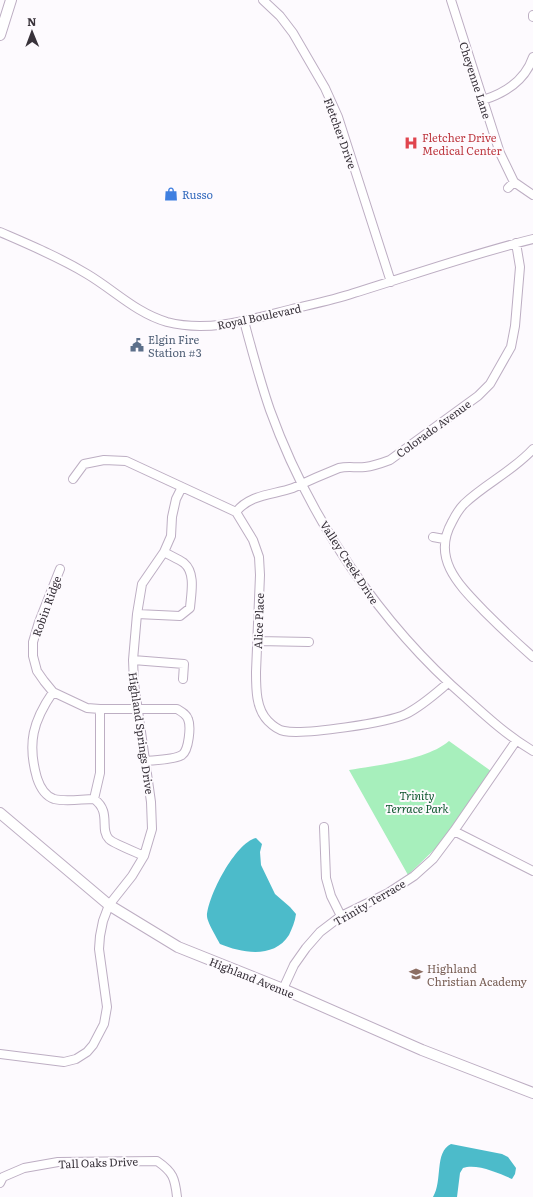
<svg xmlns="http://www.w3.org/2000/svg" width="533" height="1197" font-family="Literata,serif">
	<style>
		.green { fill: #a7efbc }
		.water { fill: #4cbbca }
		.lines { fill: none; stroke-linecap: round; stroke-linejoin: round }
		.minor-casing { stroke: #bdaec3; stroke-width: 10 }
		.major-casing { stroke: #bdaec3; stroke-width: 12 }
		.minor { stroke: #fff; stroke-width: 8 }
		.major { stroke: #fff; stroke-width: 10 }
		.labels { text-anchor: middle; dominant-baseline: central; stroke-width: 4; stroke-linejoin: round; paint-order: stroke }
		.street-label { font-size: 11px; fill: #38323a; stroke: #fdfafe }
		.health-label { font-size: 11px; fill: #be3a42; stroke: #fdfafe; text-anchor: start }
		.shop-label { font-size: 11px; fill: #366cbe; stroke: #fdfafe; text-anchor: start }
		.service-label { font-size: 11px; fill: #4e5e75; stroke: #fdfafe; text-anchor: start }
		.park-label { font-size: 11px; font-style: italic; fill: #0b532b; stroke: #fdfafe }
		.education-label { font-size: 11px; fill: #785e54; stroke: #fdfafe; text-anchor: start }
	</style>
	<rect width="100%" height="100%" fill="#fdfafe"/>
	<path class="green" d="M 449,741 L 491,771 L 462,814 L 438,846 L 408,875 L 349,770 C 378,765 427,760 449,741 Z"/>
	<path class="water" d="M 256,838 L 262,844 L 260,852 L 261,865 L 275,894 L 290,907 L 296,914 C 295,922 292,928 289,935 C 274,959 242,953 220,944 C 217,938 207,922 207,916 C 208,896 235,843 256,838 Z
		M 451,1144 L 502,1154 L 508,1157 L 516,1168 L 515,1174 L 512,1179 C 499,1173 476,1163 463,1168 L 460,1173 L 457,1197 L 433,1197 C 443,1181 434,1152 451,1144 Z"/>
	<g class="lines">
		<g class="minor-casing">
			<path id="minor" d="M 263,0 L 280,16 L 293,33 L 325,88 L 338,117 L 391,282
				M 451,0 L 500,153 L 514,182 L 533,195
				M 533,15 L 533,17
				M 483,100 C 505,93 525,81 533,57
				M 508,188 L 514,182
				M 0,232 C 30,245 59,257 87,274 C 114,290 136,313 167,322 C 209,333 252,319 292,309 C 313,304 333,300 354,293 C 413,275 472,254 533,239
				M 244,321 C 252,351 260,381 270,410 C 309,518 380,624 467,699 C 488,718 509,737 533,751
				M 533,449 C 513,471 485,484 464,504 C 459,509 455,516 452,522 C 431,559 460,586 484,611 C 500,627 516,642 533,657
				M 73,479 L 84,464 L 104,460 L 126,461 L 236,512 L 253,540 L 259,557 L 260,575 L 256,672 C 256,689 256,709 268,721 C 272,725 278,730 284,731 C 304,735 387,723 406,714 C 422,706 435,694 448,683
				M 236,512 C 250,494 273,495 293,488 C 308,481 324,474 339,468 C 348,466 356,468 365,467 C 374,466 382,463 390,460 L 478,396 L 490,384 L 511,347 L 515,326 L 520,267 L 516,243
				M 433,537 L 444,539
				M 60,569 L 39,622 L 33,642 L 33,656 L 37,671 L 44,681 L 53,692 L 87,708 L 100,709 L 177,709 C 182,712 186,714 188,719 C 191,726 189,750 182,755 C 174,760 155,760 145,761
				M 137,614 L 180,616 L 190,608 C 191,594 196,573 184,563 C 178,559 171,556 164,552
				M 258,641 L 309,642
				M 133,660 L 184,664 L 183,679
				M 53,692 C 33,721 27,743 37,778 C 40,787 45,796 54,799 C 66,802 82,799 94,799 C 112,812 99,829 109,839 C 112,843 138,853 144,856
				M 94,799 L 100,773 L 100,709
				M 324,827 L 326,878 L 331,896 L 341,916
				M 454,831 L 533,871
				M 283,989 L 294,965 L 306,948 L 320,932 L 341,916 L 388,893 L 414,876 L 433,859 L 454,831 L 516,741
				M 0,1054 L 64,1062 L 76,1059 L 87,1052 L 93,1045 L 104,1024 L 107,1007 L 99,949 L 100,936 L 103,921 L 109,905 L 132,876 L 144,856 L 152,829 L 151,802 L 134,683 L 133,660 L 137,614 L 142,584 L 164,552 L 171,536 L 172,517 L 176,499 L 182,487
				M 0,1183 L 3,1177 L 24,1168 L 58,1162 L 157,1161 C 173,1172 175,1178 177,1197"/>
		</g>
		<g class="major-casing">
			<path id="major" d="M 0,35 L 11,0
				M 0,813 L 109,905 L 178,947 L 283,989 L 422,1050 L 533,1093"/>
		</g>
		<use href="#minor" class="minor"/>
		<use href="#major" class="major"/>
	</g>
	<defs>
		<g id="hospital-bare" transform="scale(1.08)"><path d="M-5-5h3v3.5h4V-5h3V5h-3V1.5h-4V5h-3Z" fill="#e0444e" stroke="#fdfafe" stroke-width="2.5" paint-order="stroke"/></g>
		<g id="shop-bare" transform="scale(1.08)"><path d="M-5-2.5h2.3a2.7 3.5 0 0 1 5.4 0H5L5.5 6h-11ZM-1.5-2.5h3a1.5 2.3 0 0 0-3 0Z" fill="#3f7fe0" stroke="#fdfafe" stroke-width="2.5" paint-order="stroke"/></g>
		<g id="civic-bare" transform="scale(1.08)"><path d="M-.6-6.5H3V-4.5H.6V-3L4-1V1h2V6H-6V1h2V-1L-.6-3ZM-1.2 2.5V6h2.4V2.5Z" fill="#5c6f8a" stroke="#fdfafe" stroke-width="2.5" paint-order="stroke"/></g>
		<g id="school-bare" transform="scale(1.08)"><path d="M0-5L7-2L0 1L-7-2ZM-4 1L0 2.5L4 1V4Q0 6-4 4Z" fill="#8d6e63" stroke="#fdfafe" stroke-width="2.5" paint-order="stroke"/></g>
	</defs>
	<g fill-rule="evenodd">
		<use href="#hospital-bare" x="411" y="143"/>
		<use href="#shop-bare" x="171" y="194"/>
		<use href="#civic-bare" x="137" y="345"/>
		<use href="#school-bare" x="416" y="974"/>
	</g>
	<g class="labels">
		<g class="street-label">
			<text transform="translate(476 80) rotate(72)">Cheyenne Lane</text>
			<text transform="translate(341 133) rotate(70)">Fletcher Drive</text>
			<text transform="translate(259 316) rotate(-12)">Royal Boulevard</text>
			<text transform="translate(433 428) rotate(-36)">Colorado Avenue</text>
			<text transform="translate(350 562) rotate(57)">Valley Creek Drive</text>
			<text transform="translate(46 606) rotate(-70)">Robin Ridge</text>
			<text transform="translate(258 621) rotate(-88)">Alice Place</text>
			<text transform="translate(142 733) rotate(82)">Highland Springs Drive</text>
			<text transform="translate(369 902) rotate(-30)">Trinity Terrace</text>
			<text transform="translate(252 977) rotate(22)">Highland Avenue</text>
			<text transform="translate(98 1162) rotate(-2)">Tall Oaks Drive</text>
		</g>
		<g class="health-label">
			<text x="422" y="137">Fletcher Drive<tspan x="422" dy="13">Medical Center</tspan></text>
		</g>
		<g class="shop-label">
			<text x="182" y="194">Russo</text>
		</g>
		<g class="service-label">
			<text x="148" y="339">Elgin Fire<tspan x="148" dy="13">Station #3</tspan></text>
		</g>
		<g class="park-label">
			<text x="417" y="795">Trinity<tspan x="417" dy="13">Terrace Park</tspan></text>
		</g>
		<g class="education-label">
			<text x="427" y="968">Highland<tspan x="427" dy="13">Christian Academy</tspan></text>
		</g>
	</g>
	<g transform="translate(32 32) rotate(359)" stroke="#fdfafe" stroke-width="3" paint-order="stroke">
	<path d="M0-3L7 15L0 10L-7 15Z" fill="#38323a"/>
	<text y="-6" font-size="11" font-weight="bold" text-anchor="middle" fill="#38323a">N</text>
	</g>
</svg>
